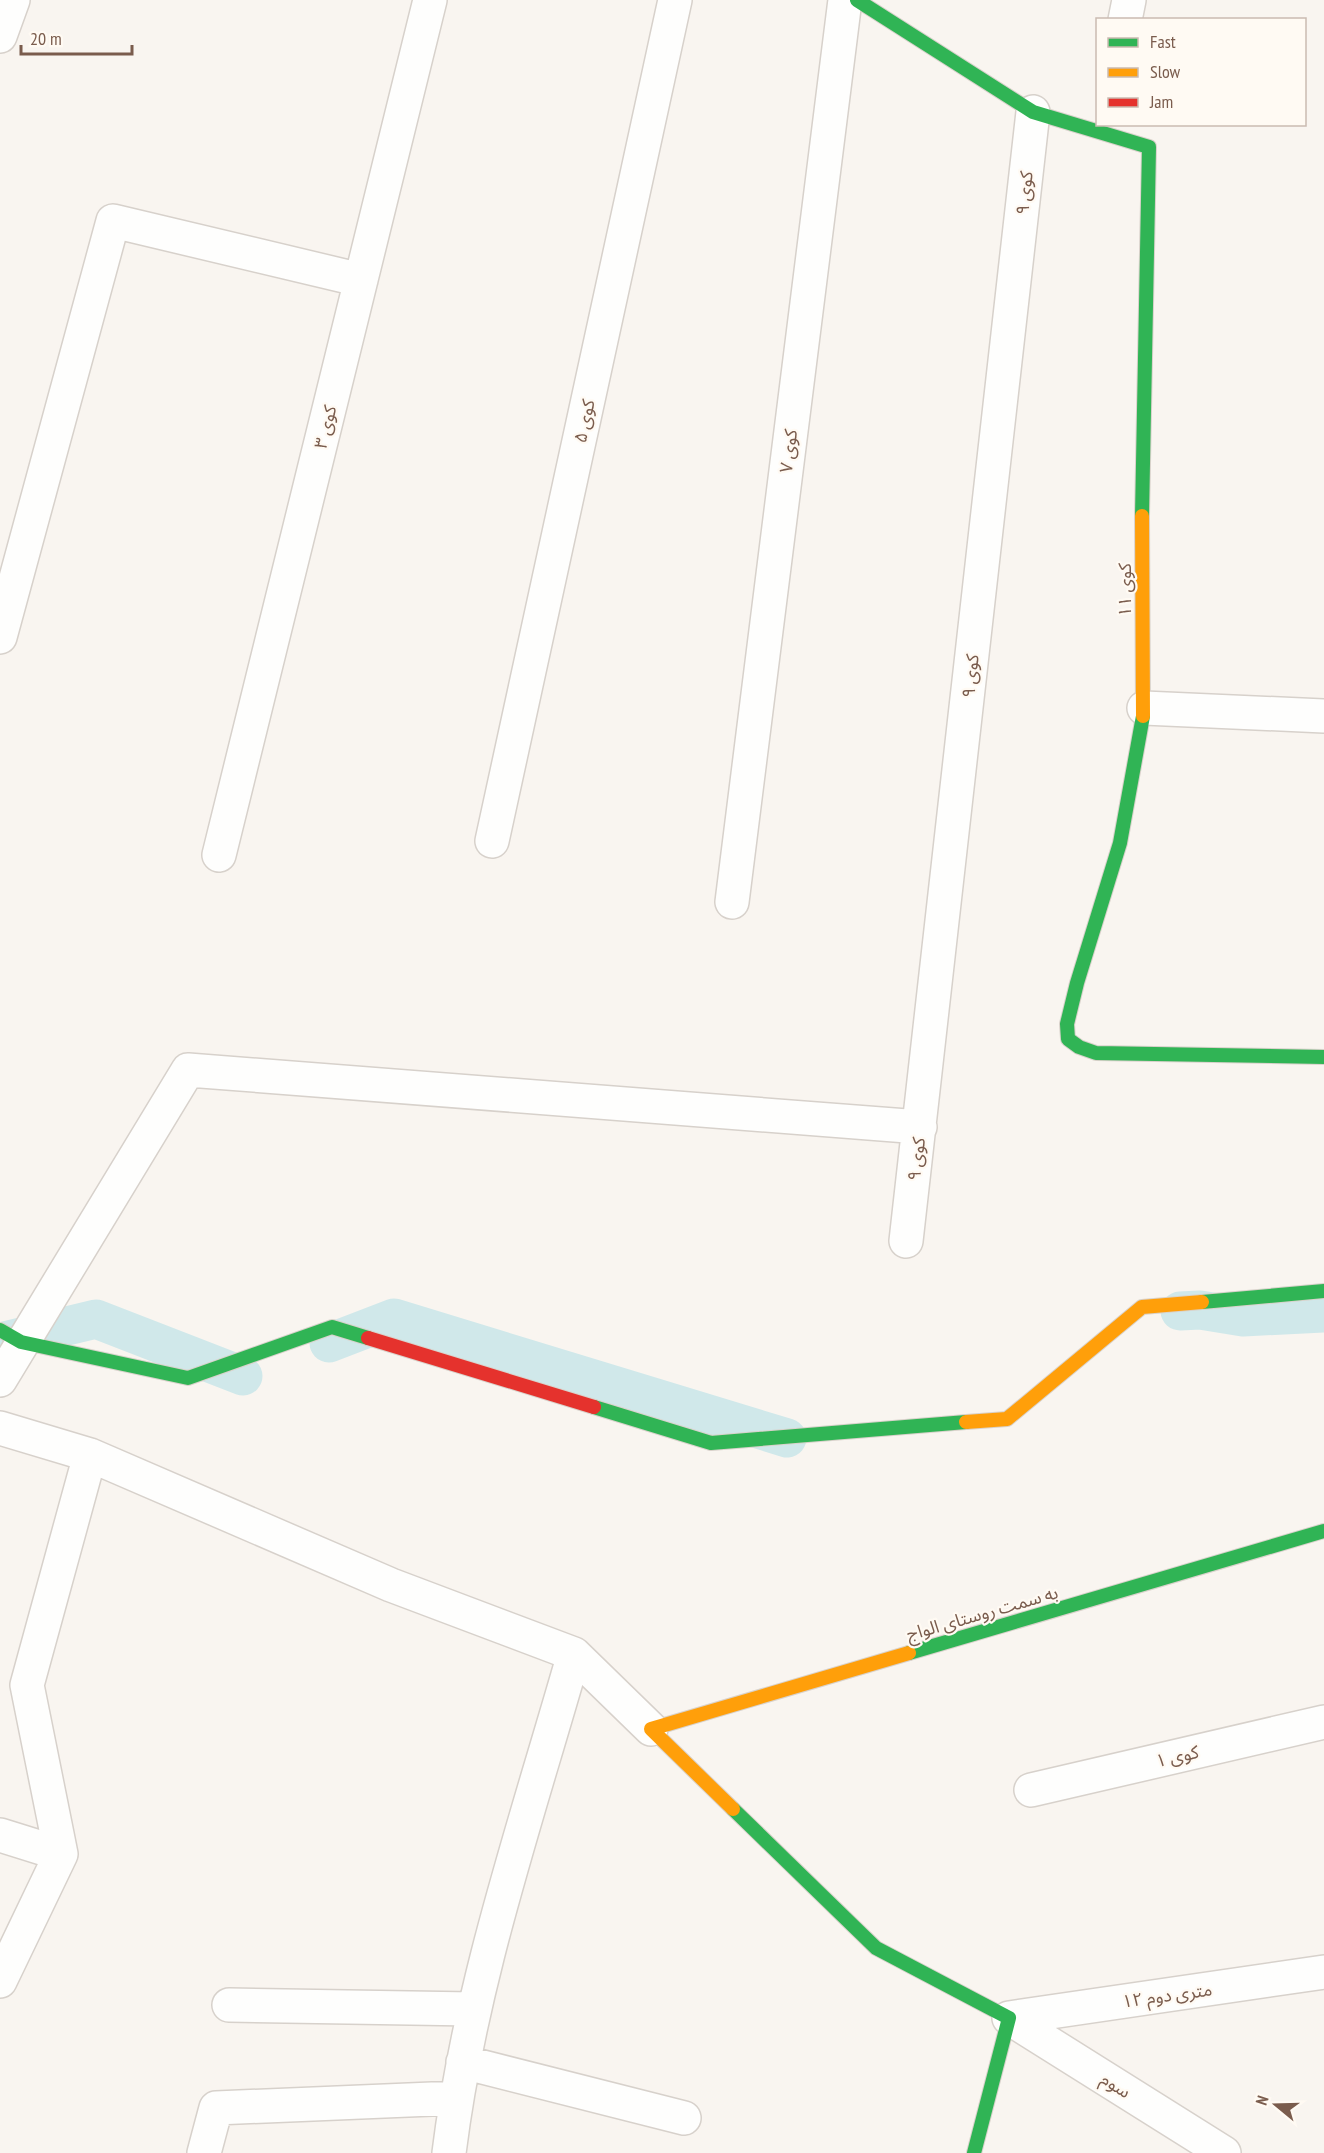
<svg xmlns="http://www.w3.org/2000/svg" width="1324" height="2153" font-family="'PT Sans Narrow','Noto Sans Arabic',sans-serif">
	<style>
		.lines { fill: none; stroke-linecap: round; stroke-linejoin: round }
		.canal { stroke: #d0e8ea; stroke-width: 39 }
		.street-casing { stroke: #d7d1cb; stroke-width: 36 }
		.fast-casing { stroke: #d9d2cb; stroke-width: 16 }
		.slow-casing { stroke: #d9d2cb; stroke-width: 16 }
		.jam-casing { stroke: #d9d2cb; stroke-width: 16 }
		.street { stroke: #fefefd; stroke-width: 33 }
		.fast { stroke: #30b455; stroke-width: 14 }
		.slow { stroke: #ff9f0a; stroke-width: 14 }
		.jam { stroke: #e5322d; stroke-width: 14 }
		.labels { text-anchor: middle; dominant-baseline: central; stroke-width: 4.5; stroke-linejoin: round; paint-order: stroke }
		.street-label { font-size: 18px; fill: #7a5c4d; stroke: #fffaf3 }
	</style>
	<rect width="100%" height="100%" fill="#f9f5f0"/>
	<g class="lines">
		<path class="canal" d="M 1180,1311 L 1200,1310 L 1243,1317 L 1324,1313
			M 0,1342 L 96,1319 L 243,1376
			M 329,1343 L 394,1318 L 787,1438"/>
		<g class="street-casing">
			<path id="street" d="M 1125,20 L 1129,0
				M 0,36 L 13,0
				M 0,637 L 113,221 L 361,280
				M 1144,708 L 1324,716
				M 492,841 L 675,0
				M 219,855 L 430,0
				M 732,902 L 845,0
				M 906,1241 L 1033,112
				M 0,1380 L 188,1070 L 920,1127
				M 0,1428 L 90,1455 L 391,1585 L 574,1654 L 651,1729
				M 1031,1790 L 1324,1722
				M 0,1835 L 61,1854 L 27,1685 L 90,1455
				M 0,1981 L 61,1854
				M 229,2005 L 473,2009
				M 1009,2018 L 1324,1972
				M 1009,2018 L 1224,2153
				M 463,2062 L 684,2118
				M 204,2153 L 216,2108 L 456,2098
				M 449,2153 C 470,1983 527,1819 574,1654"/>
		</g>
		<g class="fast-casing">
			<path id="fast" d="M 857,0 L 1033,112 L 1149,147 L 1142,516
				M 1143,716 L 1120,843 L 1077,983 L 1067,1024 L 1068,1039 L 1079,1047 L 1096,1053 L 1324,1057
				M 1202,1302 L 1324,1291
				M 0,1330 L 21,1342 L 188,1378 L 332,1327 L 368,1338
				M 594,1407 L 711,1443 L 966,1422
				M 909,1653 L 1324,1531
				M 733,1809 L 876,1948 L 1009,2018 L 974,2153"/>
		</g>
		<g class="slow-casing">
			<path id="slow" d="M 1142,516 L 1143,716
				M 966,1422 L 1007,1419 L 1142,1307 L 1202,1302
				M 733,1809 L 651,1729 L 909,1653"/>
		</g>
		<g class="jam-casing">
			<path id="jam" d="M 368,1338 L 594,1407"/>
		</g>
		<use href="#street" class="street"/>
		<use href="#fast" class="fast"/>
		<use href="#slow" class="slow"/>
		<use href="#jam" class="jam"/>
	</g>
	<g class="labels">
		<g class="street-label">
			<text transform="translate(1024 193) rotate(-84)">کوی ۹</text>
			<text transform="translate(584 421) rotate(-78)">کوی ۵</text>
			<text transform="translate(325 427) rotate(-76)">کوی ۳</text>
			<text transform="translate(788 451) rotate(-83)">کوی ۷</text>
			<text transform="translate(1124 590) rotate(-90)">کوی ۱۱</text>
			<text transform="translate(970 676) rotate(-84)">کوی ۹</text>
			<text transform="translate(916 1159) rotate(-83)">کوی ۹</text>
			<text transform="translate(982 1613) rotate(-16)">به سمت روستای الواج</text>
			<text transform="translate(1177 1756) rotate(-13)">کوی ۱</text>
			<text transform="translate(1167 1995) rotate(-8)">۱۲ متری دوم</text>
			<text transform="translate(1116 2085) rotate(32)">سوم</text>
		</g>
	</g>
	<rect x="1096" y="18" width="210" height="108" fill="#fffaf3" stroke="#cabbb1" stroke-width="1.5"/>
	<rect x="1108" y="38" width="30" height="9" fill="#30b455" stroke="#cabbb1" stroke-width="1.5"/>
	<text x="1150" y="48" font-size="18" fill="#7a5c4d">Fast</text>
	<rect x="1108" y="68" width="30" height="9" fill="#ff9f0a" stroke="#cabbb1" stroke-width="1.5"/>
	<text x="1150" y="78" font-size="18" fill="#7a5c4d">Slow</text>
	<rect x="1108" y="98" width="30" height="9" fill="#e5322d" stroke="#cabbb1" stroke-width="1.5"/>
	<text x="1150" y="108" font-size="18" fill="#7a5c4d">Jam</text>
	<g transform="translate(1276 2105) rotate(289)" stroke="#fffaf3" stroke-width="4.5" paint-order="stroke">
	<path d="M0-4.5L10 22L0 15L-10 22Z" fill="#7a5c4d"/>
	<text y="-9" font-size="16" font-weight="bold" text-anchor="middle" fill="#7a5c4d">N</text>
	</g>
	<path d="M21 45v9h111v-9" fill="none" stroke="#7a5c4d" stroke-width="3"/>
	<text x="30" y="45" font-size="18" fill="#7a5c4d" stroke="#fffaf3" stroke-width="4.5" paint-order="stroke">20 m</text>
</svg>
